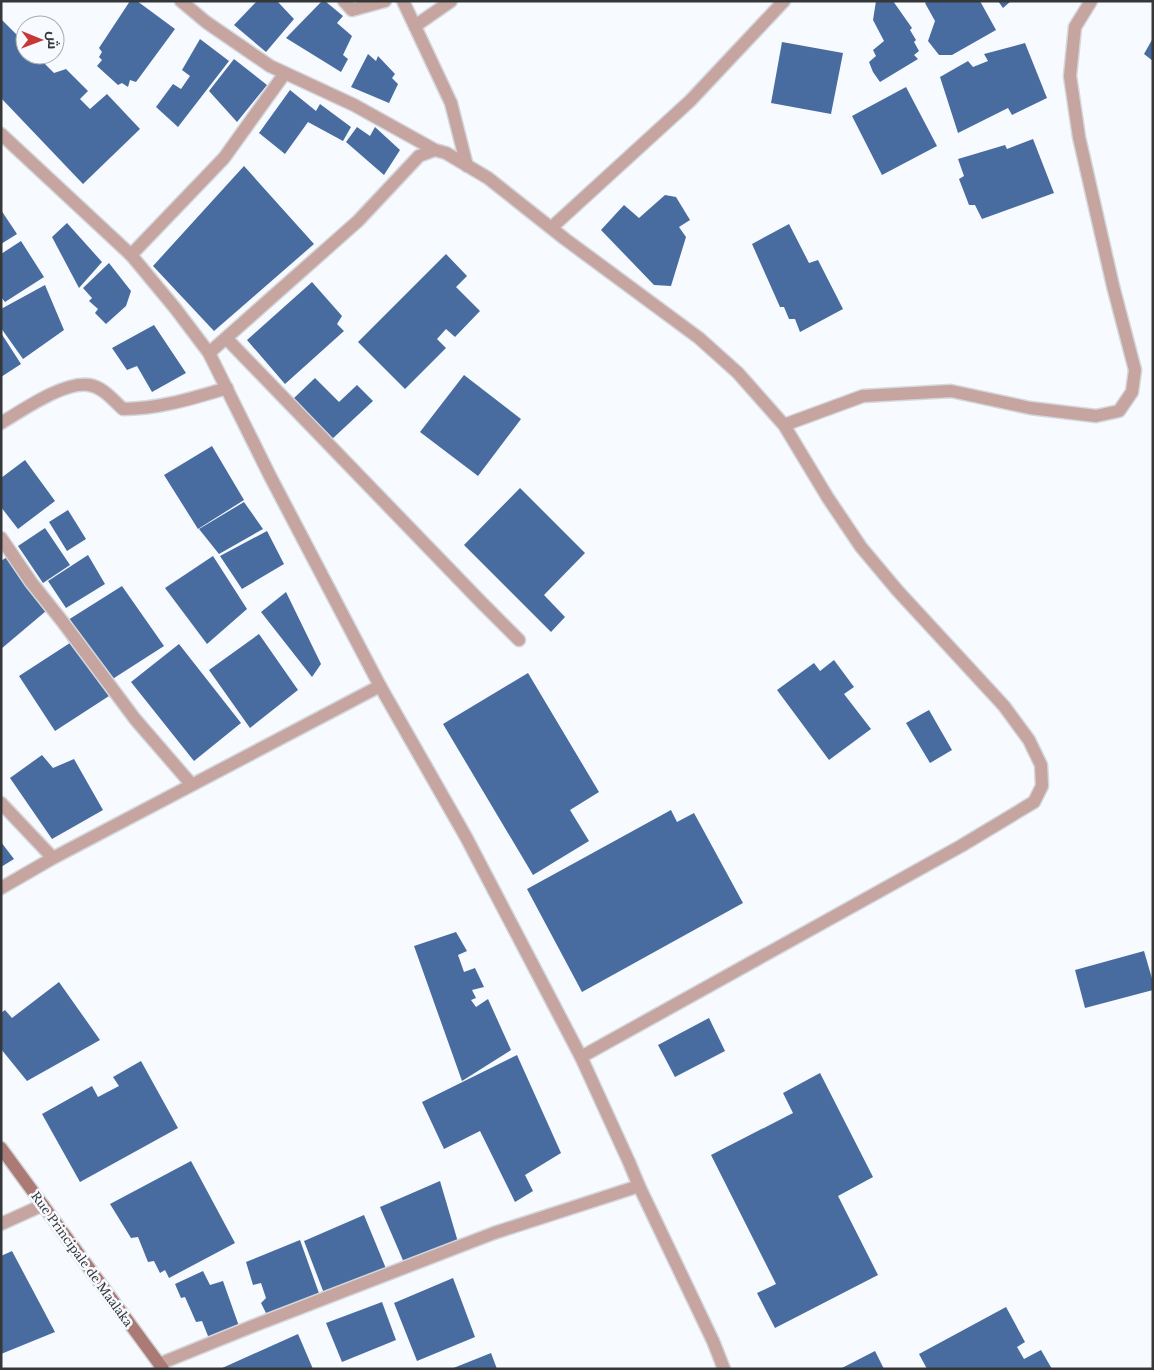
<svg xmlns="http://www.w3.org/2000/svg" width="1154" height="1370" font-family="'Libre Baskerville',Cairo,serif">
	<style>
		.building { fill: #486c9f }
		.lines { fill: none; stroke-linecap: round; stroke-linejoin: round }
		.minor-casing { stroke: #d4d7db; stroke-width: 15 }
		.tertiary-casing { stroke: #d4d7db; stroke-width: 15 }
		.secondary-casing { stroke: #d4d7db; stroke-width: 15 }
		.minor { stroke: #c6a4a0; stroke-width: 12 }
		.tertiary { stroke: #c6a4a0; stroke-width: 12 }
		.secondary { stroke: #ab7a75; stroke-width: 12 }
		.labels { text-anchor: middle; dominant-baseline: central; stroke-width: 5; stroke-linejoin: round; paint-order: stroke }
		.street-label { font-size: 12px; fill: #353739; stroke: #f7fafe }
	</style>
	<rect width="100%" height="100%" fill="#f7fafe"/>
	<path class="building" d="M 130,1 L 137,1 L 175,29 L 136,82 L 130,80 L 128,87 L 122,83 L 118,85 L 97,66 L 102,60 L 99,57 L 102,52 L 99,48 Z
		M 257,1 L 277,1 L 294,19 L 266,52 L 234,25 Z
		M 322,1 L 325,1 L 343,16 L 337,23 L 352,36 L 343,55 L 348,59 L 341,72 L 286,38 Z
		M 876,1 L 893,1 L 912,28 L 910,30 L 916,40 L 914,42 L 919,51 L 914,55 L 918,59 L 880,82 L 873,72 L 869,62 L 876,56 L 873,50 L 884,41 L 873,20 Z
		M 928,1 L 980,1 L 996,30 L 952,55 L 939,55 L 928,41 L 935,21 L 925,3 Z
		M 998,1 L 1011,1 L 1003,8 Z
		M 1,19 L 25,43 L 25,55 L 36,55 L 54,73 L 66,69 L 88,91 L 80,99 L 90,109 L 107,94 L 140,129 L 83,184 L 1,98 Z
		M 1153,38 L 1153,61 L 1144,54 Z
		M 200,39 L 229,61 L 178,127 L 156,107 L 173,84 L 181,89 L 190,76 L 182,70 Z
		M 782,42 L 843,53 L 831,114 L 771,103 Z
		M 1025,43 L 1047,98 L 1012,115 L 1008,108 L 958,133 L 940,77 L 968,61 L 973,67 L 988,61 L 984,54 Z
		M 368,54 L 376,61 L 378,56 L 395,74 L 392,78 L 398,84 L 389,103 L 351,87 Z
		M 234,59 L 267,85 L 237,122 L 209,91 Z
		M 906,87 L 937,146 L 882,175 L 852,116 Z
		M 290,90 L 316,111 L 320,104 L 351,127 L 343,141 L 308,122 L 285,154 L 259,133 Z
		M 357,127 L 370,136 L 375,127 L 400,150 L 384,175 L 346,142 Z
		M 1033,139 L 1054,193 L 982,219 L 975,205 L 969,205 L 959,179 L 964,176 L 958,159 L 1005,145 L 1007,149 Z
		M 244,166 L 314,244 L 214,331 L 153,266 Z
		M 665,195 L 676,197 L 690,220 L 679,227 L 686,237 L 671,286 L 654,285 L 601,230 L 624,205 L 639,218 Z
		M 1,210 L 17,234 L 1,244 Z
		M 67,223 L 102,262 L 79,288 L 52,237 Z
		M 789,224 L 809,263 L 818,260 L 843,309 L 800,332 L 795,319 L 789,319 L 784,307 L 780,307 L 752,244 Z
		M 21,241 L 44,277 L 5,302 L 1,297 L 1,254 Z
		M 446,254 L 467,276 L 456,287 L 480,311 L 455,337 L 446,329 L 437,339 L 446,348 L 405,389 L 358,342 Z
		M 109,263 L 131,291 L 126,306 L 106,324 L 95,313 L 98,309 L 89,301 L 92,298 L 83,288 Z
		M 312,282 L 342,316 L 337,324 L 344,331 L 285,384 L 247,340 Z
		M 45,285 L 64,330 L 23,359 L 1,328 L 1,309 Z
		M 154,325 L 186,373 L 152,392 L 137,366 L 127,370 L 112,348 Z
		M 1,333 L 21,364 L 1,377 Z
		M 464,375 L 521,419 L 478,476 L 420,432 Z
		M 315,378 L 339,402 L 357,385 L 373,401 L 331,440 L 293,399 Z
		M 212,446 L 244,500 L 198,529 L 164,475 Z
		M 25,460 L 55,501 L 18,529 L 1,507 L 1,478 Z
		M 520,488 L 585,553 L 544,595 L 565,617 L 551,632 L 464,545 Z
		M 244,502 L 263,529 L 219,554 L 199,529 Z
		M 68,510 L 86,539 L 67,551 L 49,522 Z
		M 45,528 L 70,565 L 43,583 L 18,546 Z
		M 267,531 L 284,564 L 242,589 L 220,556 Z
		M 88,555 L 105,584 L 66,608 L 48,581 Z
		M 213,556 L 247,609 L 207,644 L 165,588 Z
		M 7,557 L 46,611 L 1,649 L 1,561 Z
		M 122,586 L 164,646 L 111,680 L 68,620 Z
		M 286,592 L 321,664 L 312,677 L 261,612 Z
		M 259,634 L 298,690 L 250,728 L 209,670 Z
		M 73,641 L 109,696 L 55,731 L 19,676 Z
		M 179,644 L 241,723 L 194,761 L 131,682 Z
		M 834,660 L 854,687 L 844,694 L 871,729 L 829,760 L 777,690 L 814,663 L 820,671 Z
		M 528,673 L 599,792 L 570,810 L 589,841 L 533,875 L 443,724 Z
		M 929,710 L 952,750 L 930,763 L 906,723 Z
		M 42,755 L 53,768 L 74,759 L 103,810 L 52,839 L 10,778 Z
		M 671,810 L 677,822 L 694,813 L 743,903 L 582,992 L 527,889 Z
		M 1,842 L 14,859 L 1,867 Z
		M 456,932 L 467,951 L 458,955 L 464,972 L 475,968 L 484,987 L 472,990 L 476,998 L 471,1000 L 476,1007 L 488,999 L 511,1050 L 462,1081 L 414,946 Z
		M 1144,951 L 1153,982 L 1153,990 L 1085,1008 L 1075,970 Z
		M 59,982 L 100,1040 L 27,1081 L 1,1049 L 1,1013 L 5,1010 L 12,1018 Z
		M 709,1018 L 725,1051 L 675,1077 L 658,1045 Z
		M 517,1055 L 561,1153 L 525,1175 L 533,1191 L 515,1202 L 480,1131 L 444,1149 L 422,1102 Z
		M 141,1061 L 178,1128 L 80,1182 L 42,1114 L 92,1086 L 98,1097 L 119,1086 L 113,1077 Z
		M 820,1073 L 873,1177 L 838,1196 L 878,1275 L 775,1328 L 757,1293 L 776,1284 L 711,1155 L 793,1113 L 783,1093 Z
		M 191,1161 L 235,1243 L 169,1278 L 165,1270 L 160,1273 L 154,1261 L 148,1262 L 138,1237 L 131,1238 L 110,1204 Z
		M 440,1181 L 458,1242 L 405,1265 L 380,1207 Z
		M 364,1215 L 387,1271 L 325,1296 L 304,1241 Z
		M 300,1240 L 320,1296 L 268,1317 L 261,1303 L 266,1298 L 261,1283 L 253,1285 L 246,1262 Z
		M 12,1251 L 55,1332 L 1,1354 L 1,1256 Z
		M 203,1271 L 210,1285 L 223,1281 L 240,1329 L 210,1341 L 202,1321 L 196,1322 L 185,1297 L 181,1298 L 175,1284 Z
		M 453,1278 L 475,1337 L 417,1361 L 394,1303 Z
		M 382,1302 L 396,1340 L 342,1362 L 326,1323 Z
		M 1006,1307 L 1025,1342 L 1017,1347 L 1024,1359 L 1041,1350 L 1052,1369 L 927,1369 L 919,1354 Z
		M 298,1334 L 313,1369 L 220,1369 Z
		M 875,1351 L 884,1369 L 840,1369 Z
		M 491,1353 L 497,1369 L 451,1369 Z"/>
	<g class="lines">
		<g class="minor-casing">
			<path id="minor" d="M 181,1 L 206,22 L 270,66 L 354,105 L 435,150
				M 344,1 L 352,10 L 385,1
				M 403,1 L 451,103 L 467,166
				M 415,26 L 451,1
				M 551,228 L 690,101 L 784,1
				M 131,255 L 224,158 L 285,73
				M 226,338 L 482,603 L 519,640
				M 209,353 L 358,221 L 419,156 L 435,150 L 446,153 L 488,178 L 565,239 L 699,338 L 738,373 L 784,425 L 828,498 L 861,547 L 897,590 L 1004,706 L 1029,740 L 1041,765 L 1042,786 L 1034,802 L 961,846 L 581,1057
				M 1,423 C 23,410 64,381 89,385 C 103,387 113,400 123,409 C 159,409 193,398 227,388
				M 784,425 L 863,396 L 951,391 L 1030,408 L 1096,416 L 1119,411 L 1132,392 L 1135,370 L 1113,286 L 1079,137 L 1070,76 L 1075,27 L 1091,1
				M 1,538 L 31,582 L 62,621 L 135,719 L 192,785
				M 1,803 L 53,858
				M 1,888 L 53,858 L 380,686
				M 1,1224 L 43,1205
				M 159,1364 L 253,1326 L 494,1233 L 639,1186"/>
		</g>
		<g class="tertiary-casing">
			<path id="tertiary" d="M 1,134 L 131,255 L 175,308 L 209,353 L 270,476 L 380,686 L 466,837 L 581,1057 L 629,1162 L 639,1186 L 713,1341 L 724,1369"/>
		</g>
		<g class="secondary-casing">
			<path id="secondary" d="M 1,1148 L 163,1369"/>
		</g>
		<use href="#minor" class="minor"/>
		<use href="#tertiary" class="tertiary"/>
		<use href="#secondary" class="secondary"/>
	</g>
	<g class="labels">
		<g class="street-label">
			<text transform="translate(82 1259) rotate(54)">Rue Principale de Maalaka</text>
		</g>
	</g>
	<rect width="1154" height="1370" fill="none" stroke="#353739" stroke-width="5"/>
	<g transform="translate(40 40) rotate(91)"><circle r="24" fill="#f7fafe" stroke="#a9acaf"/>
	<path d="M0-4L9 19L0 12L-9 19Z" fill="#c63736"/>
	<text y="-8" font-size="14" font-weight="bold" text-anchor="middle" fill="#353739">ش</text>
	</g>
</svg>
